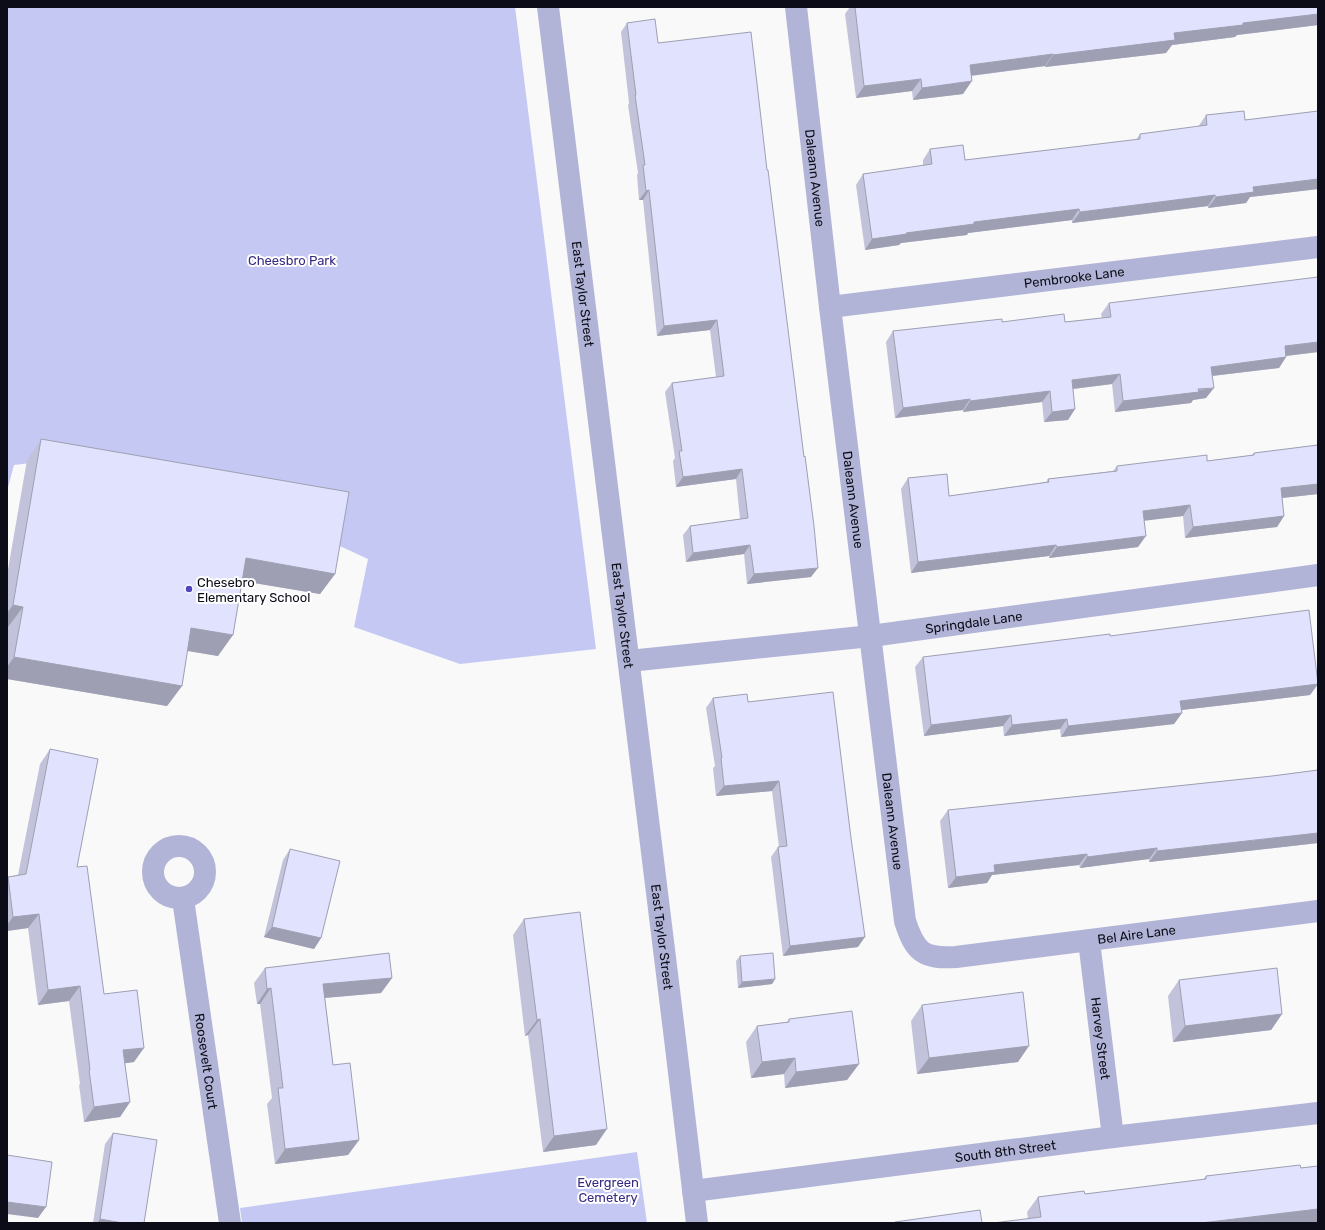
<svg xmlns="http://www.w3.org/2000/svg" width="1325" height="1230" font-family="Rubik,sans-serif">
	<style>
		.green { fill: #c5c8f3 }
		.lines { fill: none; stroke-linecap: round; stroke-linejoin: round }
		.street { stroke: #b2b4d7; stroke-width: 22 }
		.wall { fill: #c2c3da }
		.shaded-wall { fill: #9e9fb2 }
		.building { fill: #e1e3fe; stroke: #9e9fb2 }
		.poi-dot { fill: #5345bd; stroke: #fff; stroke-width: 1.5 }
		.labels { text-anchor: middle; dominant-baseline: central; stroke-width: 4; stroke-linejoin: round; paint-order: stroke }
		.street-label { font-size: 13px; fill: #0b0c17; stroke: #fff }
		.park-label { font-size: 13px; fill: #372b83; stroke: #fff }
		.poi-label { font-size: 13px; fill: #0b0c17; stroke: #fff; text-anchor: start }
	</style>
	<rect width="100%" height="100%" fill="#f9f9f9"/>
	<path class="green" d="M 7,7 L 515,7 L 596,649 L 460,664 L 354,627 L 368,559 L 292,524 L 65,459 L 14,465 L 7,491 Z
		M 637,1152 L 647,1223 L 242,1223 L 240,1208 Z"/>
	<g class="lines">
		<g class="street">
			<path id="s1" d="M 548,7 L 675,1039 L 697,1223"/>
			<path id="s2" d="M 796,7 L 830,307 L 905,921 C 915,952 923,959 956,957 L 1318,911"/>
			<path id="s3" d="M 830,307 L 1318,247"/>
			<path id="s4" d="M 629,661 L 871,636 L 1318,575"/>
			<circle cx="179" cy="872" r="26"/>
			<path id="s5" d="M 183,899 L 230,1223"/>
			<path id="s6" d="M 1089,941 L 1113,1137"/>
			<path id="s7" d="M 693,1191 L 1113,1137 L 1318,1113"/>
		</g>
	</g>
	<path class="wall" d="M 850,7 L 1318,7 L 1318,25 L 1237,35 L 1235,37 L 1172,45 L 1166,53 L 1045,67 L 1045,66 L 971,76 L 963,94 L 913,100 L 912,91 L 856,98 L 845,14 Z
		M 627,23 L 658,43 L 811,577 L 747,584 L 744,554 L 686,562 L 683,535 L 690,526 L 740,519 L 736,479 L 676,487 L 673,461 L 675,458 L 665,392 L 672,383 L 716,377 L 710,330 L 657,336 L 643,200 L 639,200 L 637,175 L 638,173 L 628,105 L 629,103 L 621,32 Z
		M 1318,111 L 1318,189 L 1250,197 L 1246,203 L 1208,208 L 1208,206 L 1072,223 L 1072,220 L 968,233 L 967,235 L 901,243 L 899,245 L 865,250 L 856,185 L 863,174 L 923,166 L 923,160 L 930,149 L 965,160 L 1136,140 L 1140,134 L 1198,127 L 1206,115 L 1245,120 Z
		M 1109,303 L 1318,352 L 1286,356 L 1286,357 L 1279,368 L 1212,376 L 1206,398 L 1193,400 L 1191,403 L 1115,412 L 1112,384 L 1073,389 L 1075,409 L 1068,420 L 1044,422 L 1042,402 L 963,412 L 963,410 L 895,418 L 886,342 L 893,331 L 1002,322 L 1065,322 L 1102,318 L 1101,314 Z
		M 41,439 L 335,574 L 320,594 L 242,581 L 218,656 L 187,651 L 182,686 L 167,706 L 7,679 L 7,634 L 8,627 L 7,627 L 7,575 L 27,460 Z
		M 1318,443 L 1318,494 L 1282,498 L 1284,516 L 1277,527 L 1185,538 L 1183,516 L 1144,520 L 1138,547 L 1049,558 L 1049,556 L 911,573 L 901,489 L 908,478 L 949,496 L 1046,482 L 1048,479 L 1113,471 L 1117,466 L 1207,461 L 1252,455 L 1254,453 L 1316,445 Z
		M 1110,636 L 1318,684 L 1310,695 L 1182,710 L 1182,713 L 1174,724 L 1061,737 L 1060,729 L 1004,736 L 1003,726 L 924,736 L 915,667 L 923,657 Z
		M 713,698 L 748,702 L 858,947 L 783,956 L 771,857 L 778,847 L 779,847 L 772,791 L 716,796 L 713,768 L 715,766 L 706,708 Z
		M 50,749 L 77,867 L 104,994 L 134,1062 L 125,1063 L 130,1102 L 120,1117 L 84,1122 L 79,1085 L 80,1084 L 69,1001 L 38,1005 L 28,928 L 7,931 L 7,877 L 8,877 L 18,875 L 40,764 Z
		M 1318,770 L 1318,843 L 1149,862 L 1149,859 L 1080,868 L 1079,865 L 992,875 L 987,883 L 948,888 L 940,821 L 948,810 L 1272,776 Z
		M 290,849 L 321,938 L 314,949 L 264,937 L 283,860 Z
		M 524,919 L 596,1145 L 543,1152 L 528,1035 L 525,1036 L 513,935 Z
		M 740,956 L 775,979 L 772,984 L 738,988 L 736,961 Z
		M 265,968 L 392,978 L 381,993 L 325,998 L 333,1065 L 359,1140 L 348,1155 L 275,1164 L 267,1104 L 272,1098 L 260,1004 L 257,1004 L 254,983 Z
		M 1179,980 L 1282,1014 L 1271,1030 L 1173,1042 L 1168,996 Z
		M 922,1005 L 1018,1062 L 917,1074 L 911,1021 Z
		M 789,1019 L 859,1064 L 847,1080 L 785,1088 L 784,1074 L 751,1078 L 746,1042 L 757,1026 L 787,1022 Z
		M 113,1133 L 144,1223 L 93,1223 L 105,1144 Z
		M 1318,1166 L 1318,1223 L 1028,1219 L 1027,1212 L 1038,1197 L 1085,1194 L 1203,1180 L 1206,1176 Z"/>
	<path class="shaded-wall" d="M 1318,14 L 1318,25 L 1237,35 L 1235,37 L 1172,45 L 1166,53 L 1045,67 L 1053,55 L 1174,33 L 1243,23 Z
		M 1053,54 L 1045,66 L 961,77 L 970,65 Z
		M 921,79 L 912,91 L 856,98 L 864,86 Z
		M 972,81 L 963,94 L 913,100 L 922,88 Z
		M 1318,179 L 1318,189 L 1250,197 L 1246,203 L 1208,208 L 1216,197 L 1253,187 Z
		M 649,190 L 643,200 L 639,200 L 646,191 Z
		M 1215,195 L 1208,206 L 1072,223 L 1080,212 Z
		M 1079,209 L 1072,220 L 968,233 L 967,235 L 901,243 L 899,245 L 865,250 L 872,239 L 906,233 L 974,222 Z
		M 717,320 L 710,330 L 657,336 L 664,326 Z
		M 1318,342 L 1318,352 L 1277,357 L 1285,346 Z
		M 1286,357 L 1279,368 L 1203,377 L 1211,367 Z
		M 1120,374 L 1112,384 L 1064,390 L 1072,380 Z
		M 1214,388 L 1206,398 L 1193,400 L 1191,403 L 1115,412 L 1123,401 Z
		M 1050,391 L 1042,402 L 963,412 L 970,401 Z
		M 970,399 L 963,410 L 895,418 L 903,408 Z
		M 1075,409 L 1068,420 L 1044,422 L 1052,412 Z
		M 742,469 L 736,479 L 676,487 L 683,477 Z
		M 1318,484 L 1318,494 L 1273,499 L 1281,488 Z
		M 1190,505 L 1183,516 L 1135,522 L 1143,511 Z
		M 1284,516 L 1277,527 L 1185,538 L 1193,527 Z
		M 1146,536 L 1138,547 L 1049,558 L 1057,547 Z
		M 750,545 L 744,554 L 686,562 L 693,553 Z
		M 1056,545 L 1049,556 L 911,573 L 918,562 Z
		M 246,558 L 335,574 L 320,594 L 231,579 Z
		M 818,568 L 811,577 L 747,584 L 754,574 Z
		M 13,605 L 23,607 L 8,627 L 7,627 L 7,613 Z
		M 191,628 L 233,635 L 218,656 L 177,649 Z
		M 14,657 L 182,686 L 167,706 L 7,679 L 7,667 Z
		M 1318,684 L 1310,695 L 1173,711 L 1180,701 Z
		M 1182,713 L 1174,724 L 1061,737 L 1068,726 Z
		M 1011,715 L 1003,726 L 924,736 L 931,725 Z
		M 1067,719 L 1060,729 L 1004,736 L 1012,725 Z
		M 779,781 L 772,791 L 716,796 L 724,786 Z
		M 1318,833 L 1318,843 L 1149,862 L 1157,851 Z
		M 1157,848 L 1149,859 L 1080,868 L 1087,857 Z
		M 1087,854 L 1079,865 L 992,875 L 987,883 L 948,888 L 956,877 L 994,865 Z
		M 39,914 L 28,928 L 7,931 L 7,925 L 13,917 Z
		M 272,927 L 321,938 L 314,949 L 264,937 Z
		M 865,937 L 858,947 L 783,956 L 790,946 Z
		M 392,978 L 381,993 L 312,999 L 323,984 Z
		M 775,979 L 772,984 L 738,988 L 742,982 Z
		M 80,986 L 69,1001 L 38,1005 L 48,990 Z
		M 271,988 L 260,1004 L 257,1004 L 267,989 Z
		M 1282,1014 L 1271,1030 L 1173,1042 L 1185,1026 Z
		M 540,1019 L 528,1035 L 525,1036 L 537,1020 Z
		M 1029,1046 L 1018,1062 L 917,1074 L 929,1058 Z
		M 144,1048 L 134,1062 L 113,1065 L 123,1050 Z
		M 795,1058 L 784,1074 L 751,1078 L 762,1062 Z
		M 859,1064 L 847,1080 L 785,1088 L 796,1072 Z
		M 130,1102 L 120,1117 L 84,1122 L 94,1107 Z
		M 607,1129 L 596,1145 L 543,1152 L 554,1136 Z
		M 359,1140 L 348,1155 L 275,1164 L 285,1149 Z
		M 7,1202 L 46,1207 L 38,1218 L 7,1214 Z
		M 1318,1209 L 1318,1222 L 1317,1223 L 1201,1223 Z
		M 100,1219 L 123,1223 L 97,1223 Z"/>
	<path class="building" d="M 855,7 L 1318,7 L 1318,14 L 1243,23 L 1243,25 L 1174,33 L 1175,40 L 1053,55 L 1053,54 L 970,65 L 972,81 L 922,88 L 921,79 L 864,86 Z
		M 655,19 L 658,43 L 751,32 L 767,170 L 768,170 L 804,457 L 805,456 L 814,526 L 818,568 L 754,574 L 750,545 L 693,553 L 690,526 L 748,518 L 742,469 L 683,477 L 679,451 L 682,451 L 672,383 L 724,376 L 717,320 L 664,326 L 649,190 L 646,191 L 643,165 L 645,165 L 635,95 L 636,95 L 627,23 Z
		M 1244,111 L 1245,120 L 1318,111 L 1318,179 L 1253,187 L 1254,192 L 1216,197 L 1215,195 L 1080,212 L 1079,209 L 974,222 L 974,224 L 906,233 L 907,234 L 872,239 L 863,174 L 932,164 L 930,149 L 963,145 L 965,160 L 1140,139 L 1140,134 L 1207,125 L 1206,115 Z
		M 1318,277 L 1318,342 L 1285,346 L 1286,357 L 1211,367 L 1214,388 L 1198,389 L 1199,392 L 1123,401 L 1120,374 L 1072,380 L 1075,409 L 1052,412 L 1050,391 L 970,401 L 970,399 L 903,408 L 893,331 L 1002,319 L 1002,322 L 1064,314 L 1065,322 L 1111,317 L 1109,303 Z
		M 41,439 L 349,492 L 335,574 L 246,558 L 233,635 L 191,628 L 182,686 L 14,657 L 23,607 L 13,605 Z
		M 1318,445 L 1318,484 L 1281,488 L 1284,516 L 1193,527 L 1190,505 L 1143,511 L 1146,536 L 1057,547 L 1056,545 L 918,562 L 908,478 L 947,474 L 949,496 L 1049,482 L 1048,479 L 1117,471 L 1117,466 L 1207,455 L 1207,461 L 1254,455 L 1254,453 Z
		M 1309,610 L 1318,684 L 1180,701 L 1182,713 L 1068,726 L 1067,719 L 1012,725 L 1011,715 L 931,725 L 923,657 L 1110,634 L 1110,636 Z
		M 833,692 L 851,838 L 865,937 L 790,946 L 778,847 L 787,846 L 779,781 L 724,786 L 721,758 L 722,758 L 713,698 L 747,694 L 748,702 Z
		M 50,749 L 98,759 L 77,867 L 87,866 L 104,994 L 137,990 L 144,1048 L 123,1050 L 130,1102 L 94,1107 L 89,1070 L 90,1070 L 80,986 L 48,990 L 39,914 L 13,917 L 8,877 L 26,874 Z
		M 1318,770 L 1318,833 L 1157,851 L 1157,848 L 1087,857 L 1087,854 L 994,865 L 995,872 L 956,877 L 948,810 L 1272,776 Z
		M 290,849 L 340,861 L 321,938 L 272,927 Z
		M 580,912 L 607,1129 L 554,1136 L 540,1019 L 537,1020 L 524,919 Z
		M 389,953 L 392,978 L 323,984 L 333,1065 L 350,1063 L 359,1140 L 285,1149 L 278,1088 L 283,1088 L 271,988 L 267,989 L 265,968 Z
		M 773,953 L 775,979 L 742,982 L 740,956 Z
		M 1277,968 L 1282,1014 L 1185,1026 L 1179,980 Z
		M 1023,992 L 1029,1046 L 929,1058 L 922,1005 Z
		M 852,1011 L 859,1064 L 796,1072 L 795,1058 L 762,1062 L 757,1026 L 789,1022 L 789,1019 Z
		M 113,1133 L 157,1140 L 144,1223 L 123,1223 L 100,1219 Z
		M 7,1155 L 52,1162 L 46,1207 L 7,1202 Z
		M 1300,1165 L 1301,1168 L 1318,1166 L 1318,1209 L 1201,1223 L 993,1223 L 1041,1217 L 1038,1197 L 1084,1191 L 1085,1194 L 1206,1179 L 1206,1176 Z
		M 980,1210 L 982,1223 L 895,1223 L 895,1222 Z"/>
	<circle class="poi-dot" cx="189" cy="589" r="4"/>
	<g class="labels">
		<g class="street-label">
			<text stroke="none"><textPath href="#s2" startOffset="172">Daleann Avenue</textPath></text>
			<text stroke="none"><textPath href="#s3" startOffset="246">Pembrooke Lane</textPath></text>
			<text stroke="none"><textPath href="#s1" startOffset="289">East Taylor Street</textPath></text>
			<text stroke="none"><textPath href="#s2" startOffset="496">Daleann Avenue</textPath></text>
			<text stroke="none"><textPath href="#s1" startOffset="613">East Taylor Street</textPath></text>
			<text stroke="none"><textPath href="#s4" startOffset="347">Springdale Lane</textPath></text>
			<text stroke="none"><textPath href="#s2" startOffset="820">Daleann Avenue</textPath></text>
			<text stroke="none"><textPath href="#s2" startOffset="1173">Bel Aire Lane</textPath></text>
			<text stroke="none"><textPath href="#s1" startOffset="937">East Taylor Street</textPath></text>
			<text stroke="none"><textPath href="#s6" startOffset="98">Harvey Street</textPath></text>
			<text stroke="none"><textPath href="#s5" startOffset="164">Roosevelt Court</textPath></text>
			<text stroke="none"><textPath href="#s7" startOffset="315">South 8th Street</textPath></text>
		</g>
		<g class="park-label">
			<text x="292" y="260">Cheesbro Park</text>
			<text x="608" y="1182">Evergreen<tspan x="608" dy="15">Cemetery</tspan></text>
		</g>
		<g class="poi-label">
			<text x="197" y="582">Chesebro<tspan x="197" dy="15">Elementary School</tspan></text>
		</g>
	</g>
	<rect width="1325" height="1230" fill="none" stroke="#0b0c17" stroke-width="16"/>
</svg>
